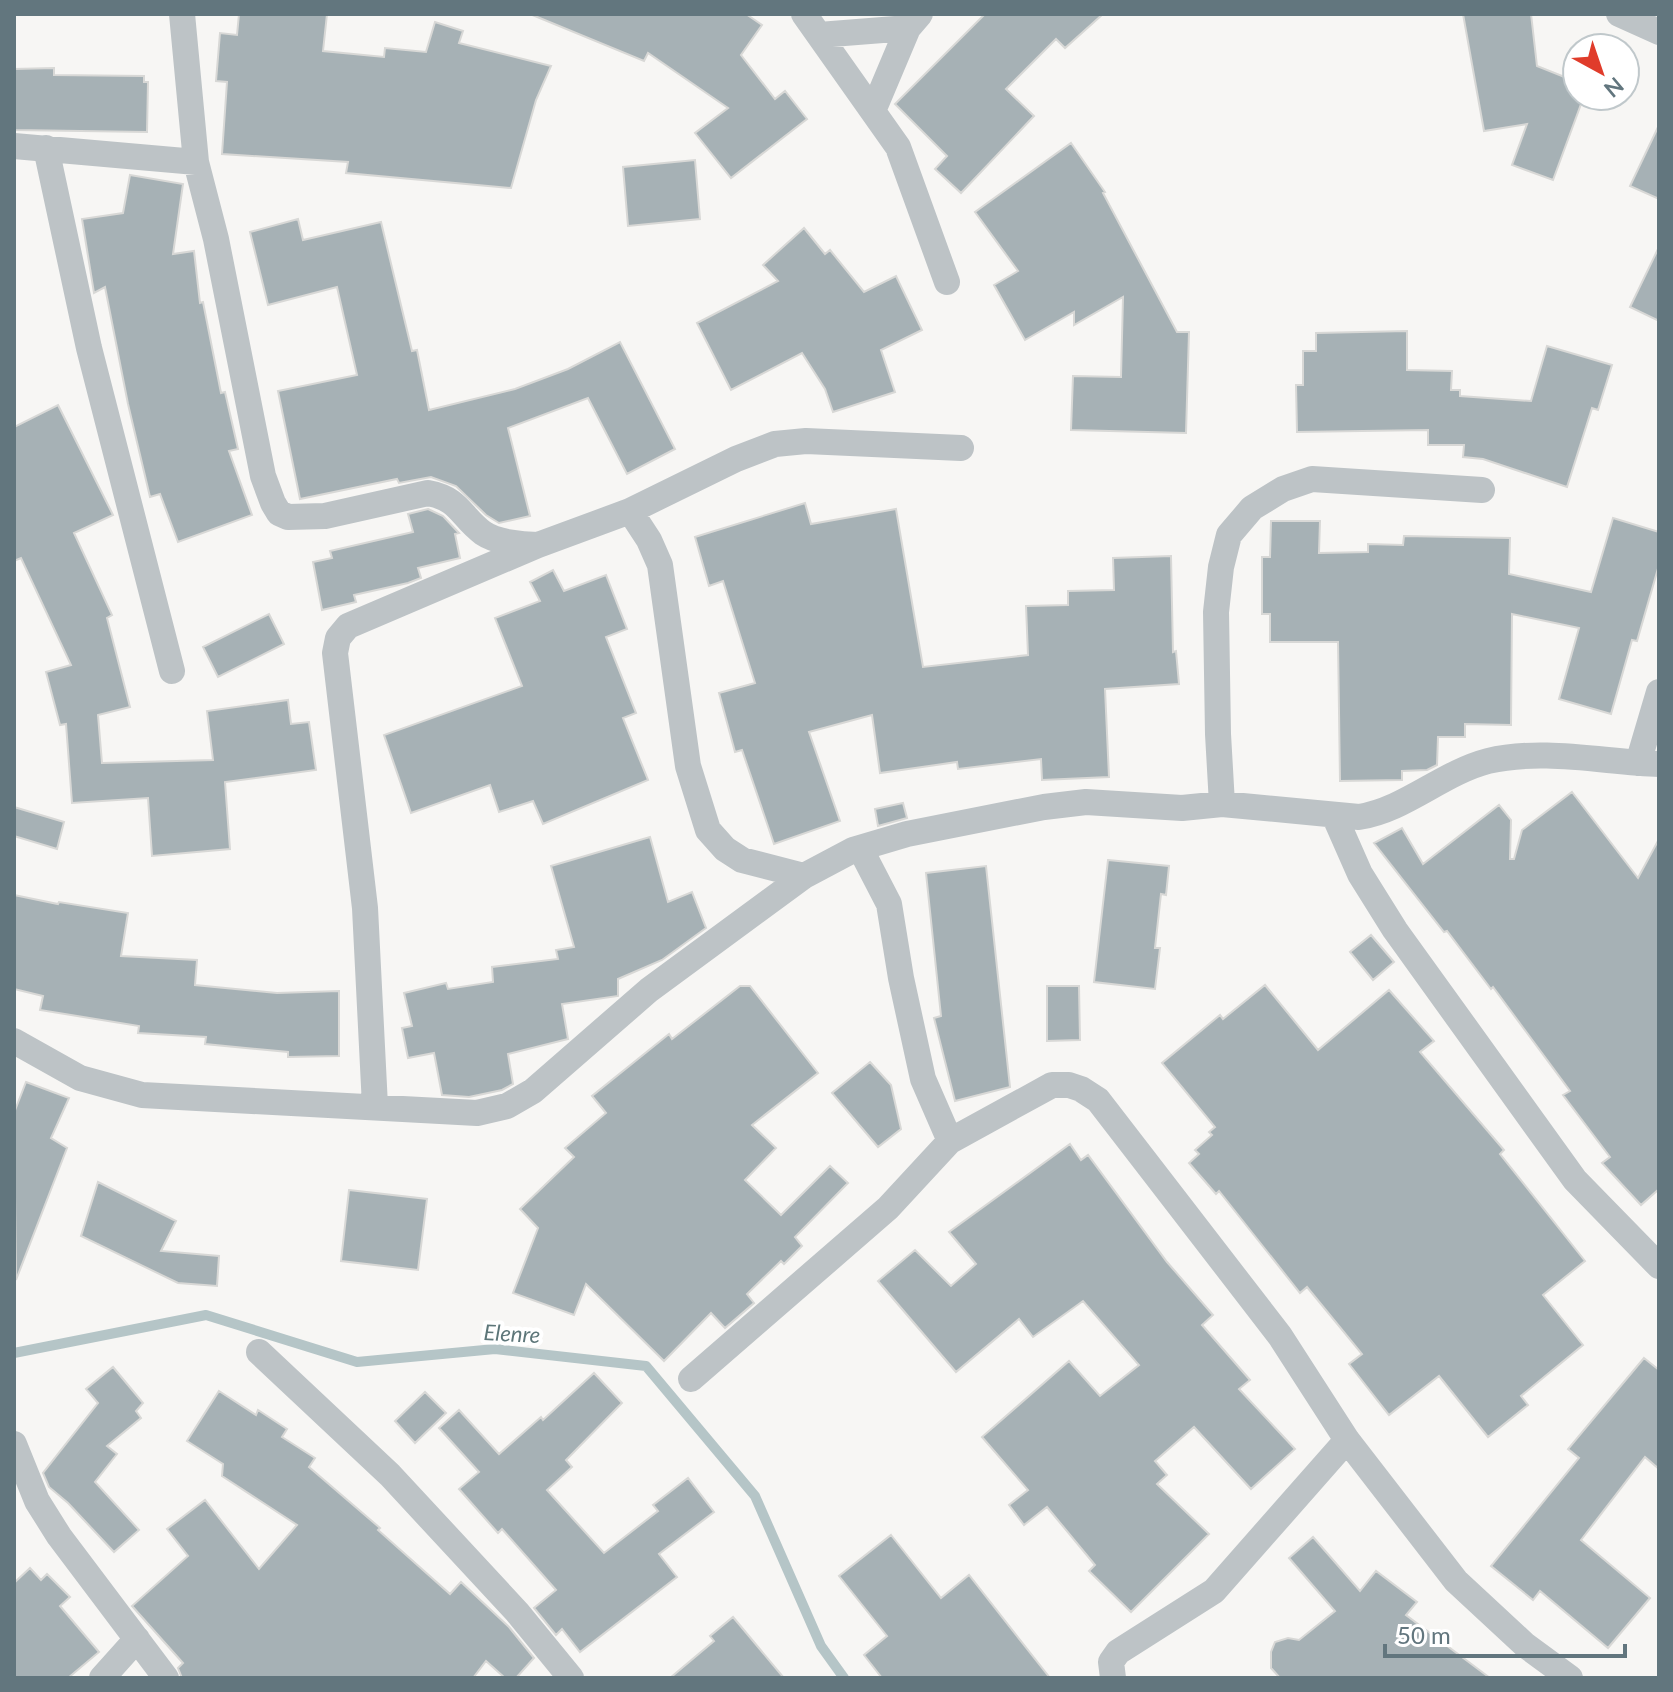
<svg xmlns="http://www.w3.org/2000/svg" width="1673" height="1692" font-family="Lato,sans-serif">
	<style>
		.lines { fill: none; stroke-linecap: round; stroke-linejoin: round }
		.stream { stroke: #b5c5c7; stroke-width: 10 }
		.building { fill: #a6b1b5; stroke: #d8d8d6; stroke-width: 2 }
		.street { stroke: #bdc3c6; stroke-width: 26 }
		.labels { text-anchor: middle; dominant-baseline: central; stroke-width: 8; stroke-linejoin: round; paint-order: stroke }
		.water-label { font-size: 22px; font-style: italic; fill: #5d7679; stroke: #fff }
	</style>
	<rect width="100%" height="100%" fill="#f7f6f4"/>
	<g class="lines">
		<path class="stream" d="M 14,1353 L 206,1315 L 357,1362 L 495,1349 L 646,1366 L 755,1496 L 821,1646 L 844,1678"/>
	</g>
	<path class="building" d="M 239,14 L 327,14 L 323,51 L 384,57 L 385,48 L 426,52 L 435,22 L 463,31 L 459,43 L 551,66 L 536,100 L 511,188 L 346,173 L 348,162 L 222,154 L 227,82 L 216,81 L 220,33 L 237,35 Z
		M 530,14 L 746,14 L 762,25 L 741,55 L 775,99 L 785,91 L 807,119 L 731,178 L 695,133 L 728,108 L 648,53 L 644,61 Z
		M 985,14 L 1103,14 L 1065,48 L 1056,39 L 1006,89 L 1034,116 L 961,193 L 935,169 L 947,156 L 895,104 Z
		M 1463,14 L 1531,14 L 1537,66 L 1577,82 L 1577,96 L 1584,96 L 1553,180 L 1512,165 L 1527,124 L 1484,131 Z
		M 54,68 L 54,75 L 144,76 L 144,82 L 148,82 L 147,132 L 14,130 L 14,69 Z
		M 1659,125 L 1659,199 L 1630,186 Z
		M 1071,143 L 1105,192 L 1103,193 L 1177,332 L 1189,332 L 1186,433 L 1071,430 L 1073,376 L 1121,377 L 1123,297 L 1074,325 L 1074,312 L 1025,340 L 994,285 L 1018,271 L 975,212 Z
		M 695,160 L 700,219 L 628,226 L 623,167 Z
		M 130,175 L 183,184 L 173,254 L 194,251 L 200,303 L 203,302 L 221,393 L 225,392 L 238,449 L 229,451 L 252,515 L 178,542 L 160,494 L 150,497 L 128,404 L 105,287 L 94,293 L 82,219 L 123,213 Z
		M 298,219 L 303,240 L 381,222 L 412,351 L 417,350 L 429,410 L 515,389 L 568,369 L 620,342 L 675,449 L 627,474 L 588,398 L 508,428 L 530,516 L 499,523 L 486,515 L 456,486 L 431,477 L 399,483 L 397,479 L 300,499 L 278,391 L 357,375 L 337,287 L 268,305 L 250,232 Z
		M 804,228 L 825,254 L 830,250 L 864,292 L 896,276 L 922,330 L 881,350 L 895,392 L 833,412 L 825,389 L 802,353 L 731,390 L 697,323 L 778,281 L 763,265 Z
		M 1659,247 L 1659,321 L 1630,307 Z
		M 1407,331 L 1407,370 L 1452,371 L 1451,390 L 1460,390 L 1460,396 L 1531,401 L 1547,346 L 1612,365 L 1598,410 L 1592,408 L 1567,487 L 1483,459 L 1463,457 L 1464,445 L 1428,445 L 1428,430 L 1297,432 L 1296,385 L 1303,385 L 1303,351 L 1316,351 L 1316,333 Z
		M 58,405 L 113,515 L 74,533 L 112,615 L 107,618 L 130,707 L 98,715 L 102,763 L 213,760 L 207,711 L 288,700 L 291,724 L 309,722 L 316,770 L 225,782 L 230,849 L 152,856 L 148,798 L 72,803 L 66,724 L 60,725 L 46,672 L 71,665 L 21,558 L 14,561 L 14,427 Z
		M 805,503 L 811,524 L 896,509 L 923,667 L 1028,655 L 1026,606 L 1068,605 L 1068,591 L 1114,590 L 1113,558 L 1171,556 L 1173,652 L 1176,651 L 1179,684 L 1105,689 L 1109,777 L 1042,780 L 1041,759 L 958,769 L 957,762 L 880,773 L 872,715 L 809,732 L 840,821 L 774,844 L 742,750 L 735,752 L 719,693 L 755,683 L 723,581 L 709,586 L 695,537 Z
		M 428,509 L 443,516 L 459,533 L 455,534 L 460,558 L 418,568 L 421,578 L 408,583 L 354,595 L 356,602 L 322,610 L 313,562 L 332,558 L 330,551 L 413,532 L 408,514 Z
		M 1613,518 L 1659,532 L 1659,565 L 1637,641 L 1632,640 L 1611,714 L 1559,699 L 1579,628 L 1512,614 L 1511,725 L 1465,724 L 1465,737 L 1438,737 L 1437,765 L 1427,770 L 1402,771 L 1402,780 L 1340,781 L 1338,642 L 1270,642 L 1270,614 L 1262,614 L 1262,557 L 1270,557 L 1271,521 L 1320,521 L 1319,553 L 1368,552 L 1368,544 L 1403,545 L 1404,536 L 1510,538 L 1509,574 L 1591,592 Z
		M 553,570 L 564,591 L 606,575 L 627,629 L 606,637 L 636,713 L 623,718 L 648,780 L 543,824 L 533,801 L 499,812 L 490,785 L 411,813 L 384,735 L 522,686 L 495,618 L 540,601 L 530,582 Z
		M 269,614 L 284,644 L 218,677 L 203,647 Z
		M 1572,792 L 1638,878 L 1659,839 L 1659,1189 L 1641,1205 L 1602,1163 L 1610,1157 L 1563,1095 L 1570,1091 L 1493,987 L 1491,989 L 1447,931 L 1444,932 L 1374,843 L 1402,828 L 1423,864 L 1499,805 L 1511,820 L 1510,859 L 1514,859 L 1522,830 Z
		M 903,803 L 907,818 L 878,826 L 875,809 Z
		M 14,807 L 64,822 L 57,849 L 14,836 Z
		M 650,837 L 668,902 L 692,892 L 706,928 L 662,960 L 618,979 L 618,996 L 562,1004 L 568,1039 L 508,1054 L 513,1084 L 502,1090 L 469,1097 L 442,1095 L 434,1053 L 408,1058 L 402,1028 L 412,1026 L 404,993 L 446,983 L 448,989 L 493,982 L 492,967 L 558,959 L 556,950 L 574,947 L 551,866 Z
		M 1108,860 L 1169,866 L 1166,895 L 1161,894 L 1155,948 L 1160,948 L 1155,989 L 1094,982 Z
		M 986,866 L 1010,1087 L 955,1101 L 934,1018 L 941,1016 L 926,873 Z
		M 14,895 L 58,904 L 59,902 L 128,913 L 121,956 L 197,960 L 195,985 L 277,993 L 339,991 L 339,1056 L 288,1057 L 288,1052 L 205,1044 L 206,1037 L 138,1033 L 139,1026 L 40,1010 L 43,996 L 14,989 Z
		M 1371,935 L 1394,962 L 1373,980 L 1350,952 Z
		M 1265,985 L 1318,1050 L 1389,990 L 1434,1041 L 1420,1052 L 1504,1150 L 1500,1154 L 1585,1261 L 1543,1295 L 1583,1345 L 1521,1396 L 1528,1405 L 1488,1437 L 1439,1376 L 1389,1415 L 1349,1364 L 1362,1354 L 1307,1287 L 1300,1293 L 1219,1191 L 1216,1194 L 1189,1163 L 1199,1154 L 1195,1150 L 1212,1135 L 1209,1132 L 1215,1127 L 1162,1063 L 1220,1015 L 1223,1019 Z
		M 740,986 L 750,986 L 818,1073 L 752,1125 L 776,1148 L 745,1180 L 781,1215 L 830,1166 L 848,1183 L 795,1237 L 802,1246 L 784,1264 L 781,1261 L 747,1294 L 754,1303 L 725,1328 L 711,1313 L 664,1361 L 586,1284 L 574,1315 L 513,1293 L 538,1228 L 520,1209 L 574,1157 L 565,1148 L 606,1113 L 592,1096 L 669,1034 L 672,1039 Z
		M 1047,986 L 1079,986 L 1080,1040 L 1047,1041 Z
		M 870,1062 L 891,1085 L 901,1129 L 878,1147 L 832,1093 Z
		M 26,1082 L 69,1098 L 51,1138 L 67,1148 L 16,1280 L 14,1113 Z
		M 1070,1144 L 1081,1160 L 1088,1155 L 1167,1262 L 1213,1315 L 1202,1325 L 1250,1380 L 1239,1389 L 1295,1449 L 1251,1489 L 1194,1427 L 1155,1461 L 1167,1475 L 1157,1484 L 1209,1534 L 1131,1612 L 1089,1571 L 1095,1565 L 1047,1507 L 1024,1525 L 1009,1505 L 1028,1490 L 982,1437 L 1069,1361 L 1100,1396 L 1139,1365 L 1083,1301 L 1033,1337 L 1019,1319 L 956,1372 L 878,1281 L 915,1250 L 951,1286 L 976,1264 L 949,1232 Z
		M 98,1182 L 176,1221 L 161,1251 L 219,1256 L 217,1286 L 178,1283 L 81,1236 Z
		M 349,1190 L 427,1199 L 418,1270 L 341,1261 Z
		M 1644,1358 L 1659,1370 L 1659,1469 L 1645,1457 L 1581,1540 L 1650,1598 L 1608,1648 L 1540,1591 L 1533,1600 L 1491,1566 L 1579,1458 L 1568,1449 Z
		M 113,1367 L 143,1403 L 136,1411 L 141,1418 L 107,1446 L 117,1454 L 95,1482 L 139,1530 L 114,1552 L 68,1503 L 49,1487 L 43,1473 L 98,1403 L 86,1389 Z
		M 594,1373 L 622,1403 L 566,1460 L 572,1467 L 547,1490 L 604,1553 L 658,1511 L 653,1505 L 688,1478 L 714,1512 L 659,1554 L 677,1577 L 580,1652 L 562,1629 L 556,1635 L 534,1608 L 556,1590 L 502,1529 L 498,1533 L 459,1489 L 479,1472 L 439,1428 L 459,1410 L 499,1454 L 541,1417 L 543,1420 Z
		M 219,1391 L 256,1415 L 258,1410 L 287,1429 L 282,1437 L 315,1458 L 309,1467 L 380,1528 L 378,1530 L 450,1594 L 461,1582 L 509,1627 L 534,1658 L 516,1678 L 505,1678 L 486,1661 L 473,1678 L 182,1678 L 178,1668 L 183,1663 L 132,1606 L 188,1556 L 167,1529 L 205,1500 L 259,1569 L 297,1525 L 222,1476 L 223,1464 L 187,1441 Z
		M 425,1392 L 446,1413 L 415,1443 L 395,1421 Z
		M 891,1535 L 941,1598 L 969,1575 L 1050,1678 L 882,1678 L 864,1655 L 887,1636 L 839,1576 Z
		M 1313,1537 L 1360,1591 L 1376,1571 L 1417,1602 L 1406,1615 L 1490,1678 L 1280,1678 L 1271,1668 L 1271,1652 L 1275,1642 L 1288,1638 L 1299,1640 L 1335,1611 L 1289,1558 Z
		M 30,1568 L 41,1580 L 47,1574 L 70,1597 L 60,1606 L 99,1652 L 68,1678 L 14,1678 L 14,1583 Z
		M 733,1617 L 784,1678 L 670,1678 L 714,1641 L 710,1636 Z"/>
	<g class="lines">
		<path class="street" d="M 182,14 L 196,162 L 216,239 L 263,476 L 273,503 L 279,513 L 288,517 L 325,516 L 428,493 C 460,499 460,516 483,533 C 496,542 521,545 538,545 L 630,511 L 736,459 L 775,444 L 806,441 L 961,448
			M 804,14 L 898,147 L 947,282
			M 1619,14 L 1659,32
			M 819,35 L 908,28
			M 873,111 L 908,28 L 920,14
			M 14,146 L 196,162
			M 46,148 L 89,348 L 172,671
			M 630,511 L 649,540 L 660,565 L 688,766 L 708,830 L 725,849 L 742,860 L 804,876
			M 1638,763 L 1659,692
			M 1222,804 L 1218,734 L 1216,612 L 1221,567 L 1229,535 L 1252,508 L 1283,489 L 1312,479 L 1482,490
			M 1334,815 L 1360,874 L 1395,930 L 1575,1180 L 1659,1266
			M 860,848 L 889,904 L 901,978 L 923,1079 L 950,1141
			M 14,1041 L 80,1078 L 142,1095 L 477,1113 L 507,1106 L 533,1091 L 649,990 L 804,876 L 853,850 L 907,834 L 1044,807 L 1086,802 L 1182,808 L 1222,804 L 1359,817 C 1405,810 1442,773 1488,761 C 1542,748 1604,762 1659,764
			M 375,1106 L 365,908 L 335,653 L 338,638 L 348,626 L 538,545
			M 259,1352 L 390,1475 L 517,1612 L 571,1678
			M 691,1379 L 888,1208 L 950,1141 L 1052,1085 L 1069,1085 L 1081,1089 L 1098,1100 L 1280,1336 L 1347,1440 L 1456,1581 L 1525,1645 L 1570,1678
			M 14,1444 L 37,1501 L 59,1536 L 166,1678
			M 102,1678 L 137,1639
			M 1113,1678 L 1111,1662 L 1118,1652 L 1214,1591 L 1347,1440"/>
	</g>
	<g class="labels">
		<g class="water-label">
			<text transform="translate(512 1333) rotate(3)">Elenre</text>
		</g>
	</g>
	<rect width="1673" height="1692" fill="none" stroke="#62767e" stroke-width="32"/>
	<g transform="translate(1601 72) rotate(140)"><circle r="38" fill="#ffffff" stroke="#c0c8cb" stroke-width="2"/>
	<path d="M0-6L14 30L0 20L-14 30Z" fill="#e03c2b"/>
	<text y="-12" font-size="22" font-weight="bold" text-anchor="middle" fill="#62767e">N</text>
	</g>
	<path d="M1385 1644v12h240v-12" fill="none" stroke="#62767e" stroke-width="4"/>
	<text x="1397" y="1644" font-size="24" fill="#62767e" stroke="#ffffff" stroke-width="6" paint-order="stroke">50 m</text>
</svg>
